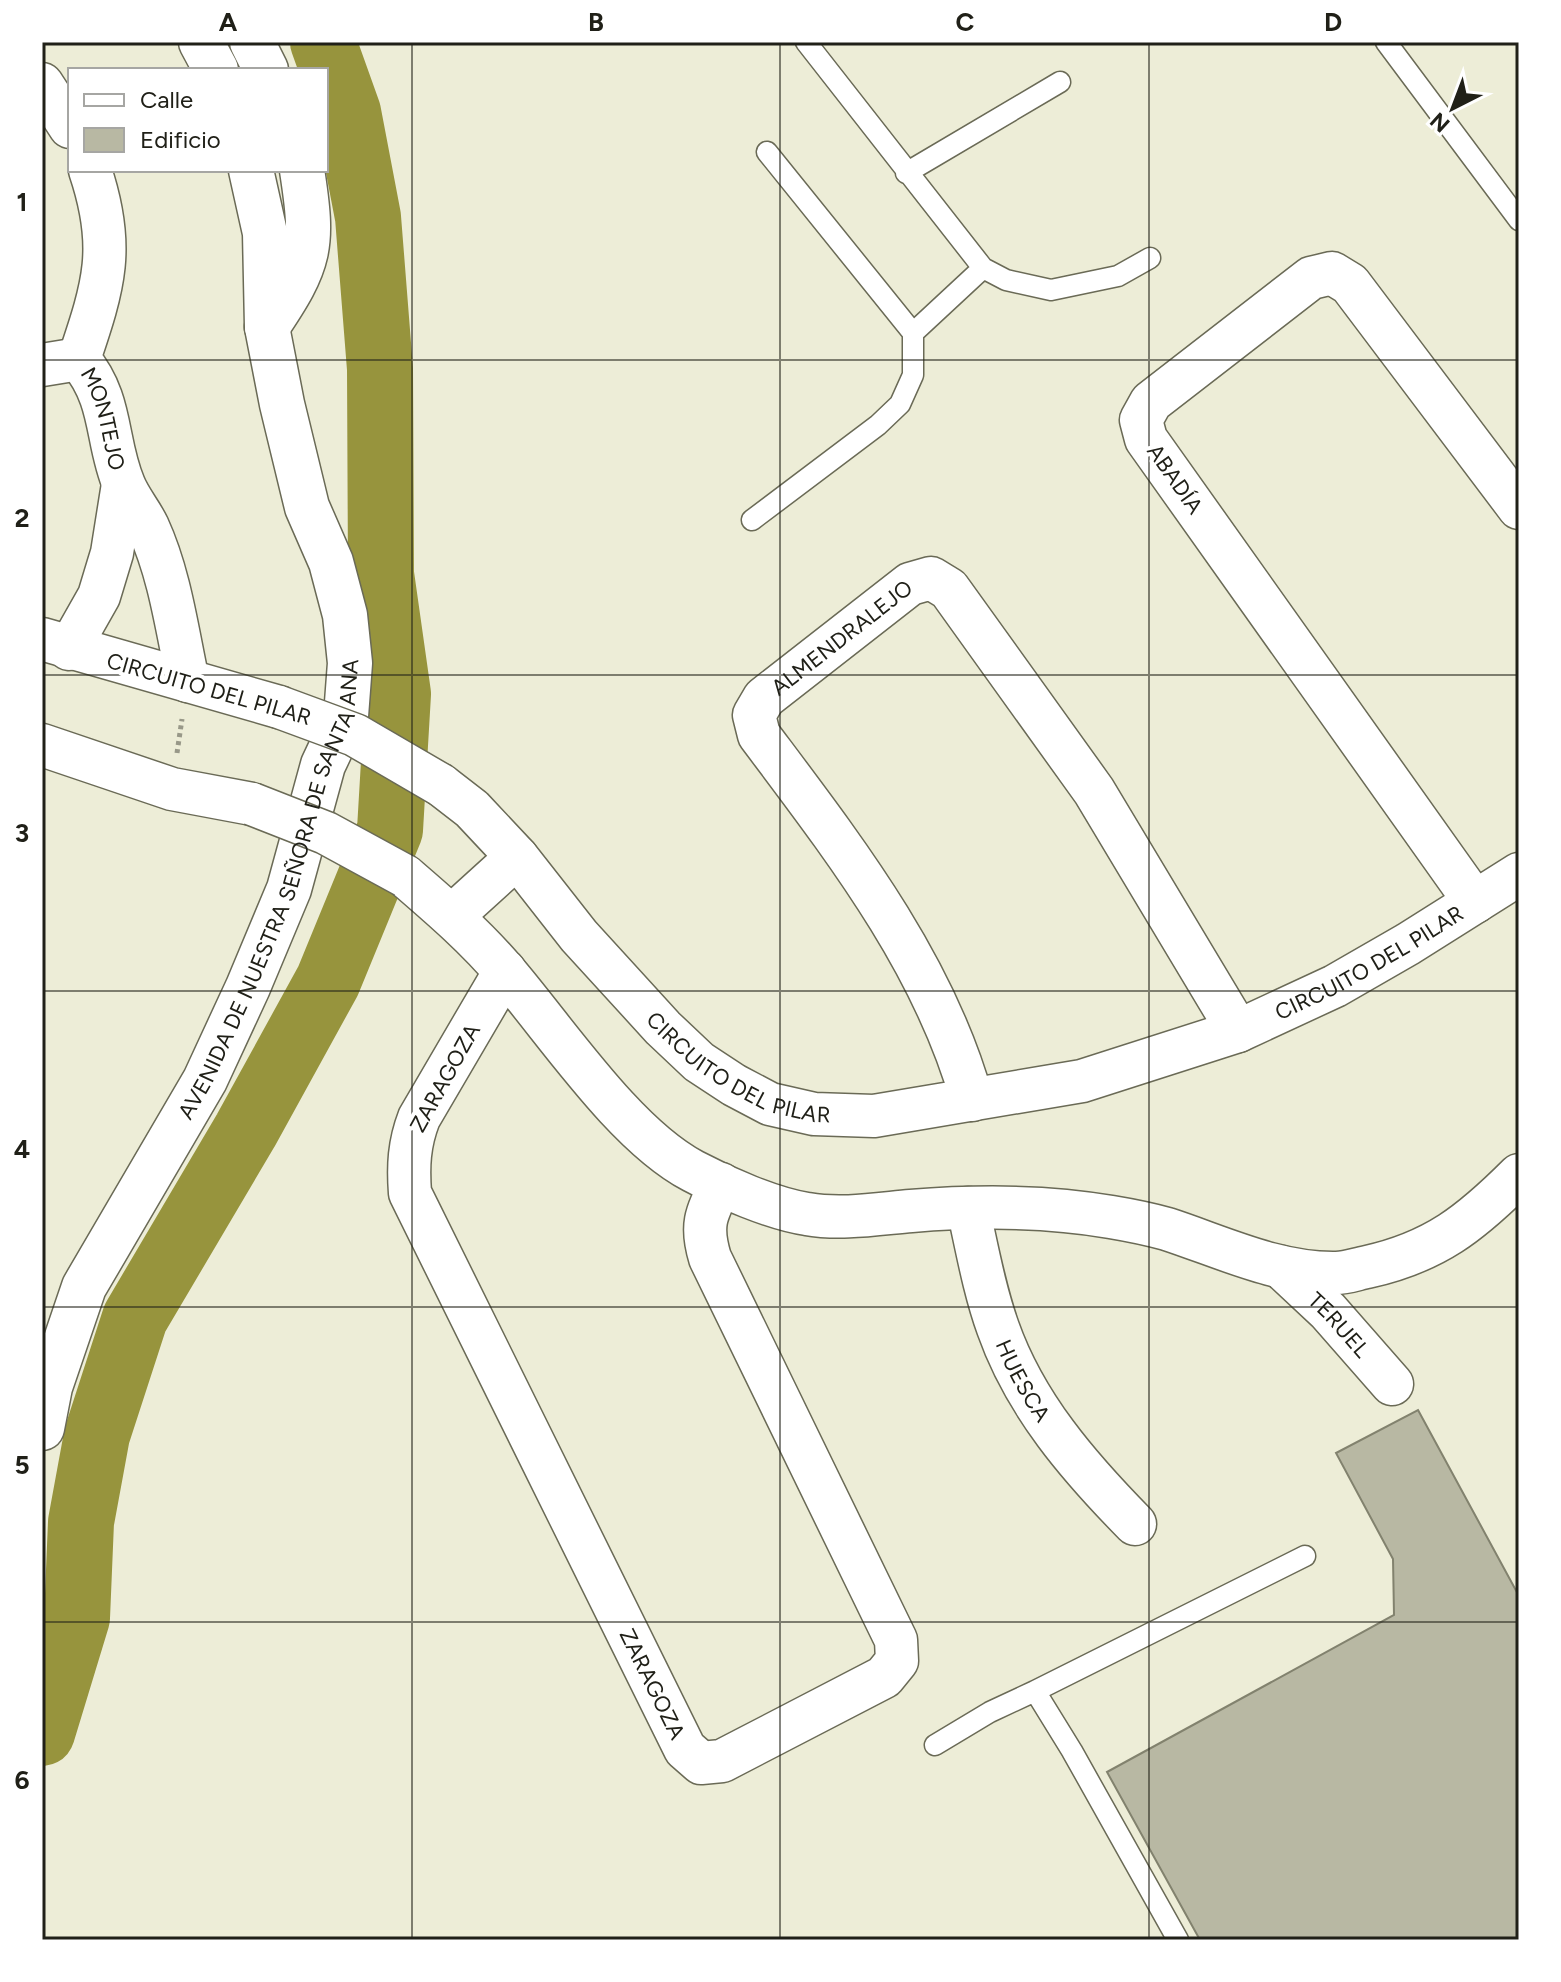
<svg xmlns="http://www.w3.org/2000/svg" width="1561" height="1982" font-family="Figtree,sans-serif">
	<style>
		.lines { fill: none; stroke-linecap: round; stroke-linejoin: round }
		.river { stroke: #97943d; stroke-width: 66 }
		.building { fill: #b8b8a3; stroke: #82826e; stroke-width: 2 }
		.lane-casing { stroke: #6a6a56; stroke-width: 23 }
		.street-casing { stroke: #6a6a56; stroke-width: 45 }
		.secondary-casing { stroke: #6a6a56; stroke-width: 47 }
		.path { stroke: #989888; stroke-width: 5; stroke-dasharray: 4 4; stroke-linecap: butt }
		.lane { stroke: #fff; stroke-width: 20 }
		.street { stroke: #fff; stroke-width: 42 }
		.secondary { stroke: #fff; stroke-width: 44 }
		.street-bridge-casing { stroke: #6a6a56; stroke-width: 45; stroke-linecap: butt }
		.street-bridge { stroke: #fff; stroke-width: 42 }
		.grid { fill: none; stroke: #202018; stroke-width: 2; stroke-opacity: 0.55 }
		.labels { text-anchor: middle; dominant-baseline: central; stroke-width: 8; stroke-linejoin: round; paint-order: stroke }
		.street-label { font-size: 22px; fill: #202018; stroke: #fff }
		.neatline { fill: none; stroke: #202018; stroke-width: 3 }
		.grid-label { font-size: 26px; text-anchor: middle; font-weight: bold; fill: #202018 }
	</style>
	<rect width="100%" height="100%" fill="#ededd7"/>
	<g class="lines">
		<path class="river" d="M 42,1733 L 77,1618 L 81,1522 L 97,1435 L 135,1318 L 246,1130 L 328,981 L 390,830 L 398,694 L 381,574 L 380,369 L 368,217 L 348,112 L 323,42"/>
	</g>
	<path class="building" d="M 1418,1410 L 1519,1596 L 1519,1940 L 1200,1940 L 1107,1772 L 1394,1615 L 1393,1559 L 1336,1453 Z"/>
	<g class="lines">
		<g class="lane-casing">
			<path id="lane" d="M 806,42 L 983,268 L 1006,280 L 1051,290 L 1118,276 L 1150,258
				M 1386,42 L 1519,220
				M 767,152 L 913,333
				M 906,173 L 1060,82
				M 752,520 L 878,425 L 900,404 L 913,375 L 913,333 L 983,268
				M 1035,1691 L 1305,1556
				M 935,1745 L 990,1712 L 1035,1691 L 1072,1751 L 1178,1940"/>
		</g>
		<g class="street-casing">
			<g id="street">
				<path d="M 42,84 L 70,127"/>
				<path id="s1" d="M 90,170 C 116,247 104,285 79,359 C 114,401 105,440 124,485 C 130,500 141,512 148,527 C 170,575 177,630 188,681"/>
				<path d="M 42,365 L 79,359"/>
				<path d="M 42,639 L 279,707"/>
				<path d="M 69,649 L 99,596 L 112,553 L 123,484"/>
				<path d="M 42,745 L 172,789 L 252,804"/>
				<path id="s2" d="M 441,785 L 472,809 L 517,857 L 579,936 L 663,1028 L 699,1062 L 734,1085 L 770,1104 L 814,1114 L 874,1116 L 1082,1081 L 1238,1031 L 1335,986 L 1408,944 L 1519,874"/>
				<path d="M 405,876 C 441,907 477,938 507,974 C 558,1034 625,1135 693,1171 C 723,1187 773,1209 807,1214 C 841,1220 877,1214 911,1211 C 974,1206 1048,1206 1111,1217 C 1129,1220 1149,1224 1167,1229 C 1222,1247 1277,1274 1336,1273 C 1346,1273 1357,1269 1367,1267 C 1435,1252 1471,1223 1519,1175"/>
				<path d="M 1475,902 L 1146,439 L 1141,420 L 1151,402 L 1311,278 L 1332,273 L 1350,284 L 1519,508"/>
				<path d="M 452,916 L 517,857"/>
				<path id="s3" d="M 505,971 L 419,1118 C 409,1144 408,1166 410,1193 L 685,1749 L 701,1763 L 722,1761 L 884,1677 L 897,1661 L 896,1640 L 710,1258 C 700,1225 706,1214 721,1184"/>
				<path id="s4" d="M 972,1100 C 934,963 843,847 759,735 L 754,715 L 764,698 L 910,584 L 931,578 L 949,589 L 1094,791 L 1238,1031"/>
				<path id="s5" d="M 968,1208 C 977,1248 984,1289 998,1328 C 1025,1405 1079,1467 1135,1524"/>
				<path id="s6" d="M 1281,1267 L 1328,1311 L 1392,1384"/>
			</g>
		</g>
		<g class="secondary-casing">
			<g id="secondary">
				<path d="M 201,42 L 216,70"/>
				<path d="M 252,42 L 266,70"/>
				<path d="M 267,327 C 311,262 314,247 302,170"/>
				<path id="s7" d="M 42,1428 L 50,1387 L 84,1287 L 205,1080 L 248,987 L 289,889 L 323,765 L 346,716 L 350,663 L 345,615 L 331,562 L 307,507 L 282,404 L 267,327 L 265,233 L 251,170"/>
			</g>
		</g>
		<path class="path" d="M 177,753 L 182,719"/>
		<use href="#lane" class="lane"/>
		<use href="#street" class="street"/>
		<use href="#secondary" class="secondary"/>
		<g class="street-bridge-casing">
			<path id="street-bridge" d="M 279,707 L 355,735 L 441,785
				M 252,804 L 326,833 L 405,876"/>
		</g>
		<use href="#street-bridge" class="street-bridge"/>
	</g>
	<path class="grid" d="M 412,42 L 412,1940M 780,42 L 780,1940M 1149,42 L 1149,1940M 42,360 L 1519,360M 42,675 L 1519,675M 42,991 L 1519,991M 42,1307 L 1519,1307M 42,1622 L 1519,1622"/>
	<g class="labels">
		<g class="street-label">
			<text stroke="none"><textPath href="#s1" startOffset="260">MONTEJO</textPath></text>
			<text transform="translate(1175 479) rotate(55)">ABADÍA</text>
			<text stroke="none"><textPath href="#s4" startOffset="564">ALMENDRALEJO</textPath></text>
			<text transform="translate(209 689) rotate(16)">CIRCUITO DEL PILAR</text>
			<text stroke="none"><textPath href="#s7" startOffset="590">AVENIDA DE NUESTRA SEÑORA DE SANTA ANA</textPath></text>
			<text stroke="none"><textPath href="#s2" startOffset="1090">CIRCUITO DEL PILAR</textPath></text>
			<text stroke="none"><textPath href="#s2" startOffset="418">CIRCUITO DEL PILAR</textPath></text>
			<text transform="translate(445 1078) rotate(-61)">ZARAGOZA</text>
			<text stroke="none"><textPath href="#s6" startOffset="82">TERUEL</textPath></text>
			<text stroke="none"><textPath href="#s5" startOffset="182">HUESCA</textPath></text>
			<text stroke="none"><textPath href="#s3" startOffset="794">ZARAGOZA</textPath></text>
		</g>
	</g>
	<rect width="1561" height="1982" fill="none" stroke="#ffffff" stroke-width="88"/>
	<rect x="68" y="68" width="260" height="104" fill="#ffffff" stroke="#a6a6a3" stroke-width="2"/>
	<rect x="84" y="94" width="40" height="12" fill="#ffffff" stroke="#a6a6a3" stroke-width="2"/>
	<text x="140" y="108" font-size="24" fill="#202018">Calle</text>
	<rect x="84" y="128" width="40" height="24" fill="#b8b8a3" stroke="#a6a6a3" stroke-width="2"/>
	<text x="140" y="148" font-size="24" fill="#202018">Edificio</text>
	<g transform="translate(1453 108) rotate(222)" stroke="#ffffff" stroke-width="6" paint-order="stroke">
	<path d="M0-6L14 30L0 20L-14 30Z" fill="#202018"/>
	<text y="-12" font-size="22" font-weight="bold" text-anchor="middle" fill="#202018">N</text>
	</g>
	<rect x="44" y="44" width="1473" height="1894" class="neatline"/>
	<g class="grid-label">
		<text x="228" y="31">A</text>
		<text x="596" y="31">B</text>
		<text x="965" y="31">C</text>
		<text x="1333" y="31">D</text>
		<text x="22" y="211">1</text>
		<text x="22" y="527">2</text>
		<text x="22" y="842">3</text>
		<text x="22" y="1158">4</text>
		<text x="22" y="1474">5</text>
		<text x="22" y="1789">6</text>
	</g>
</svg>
